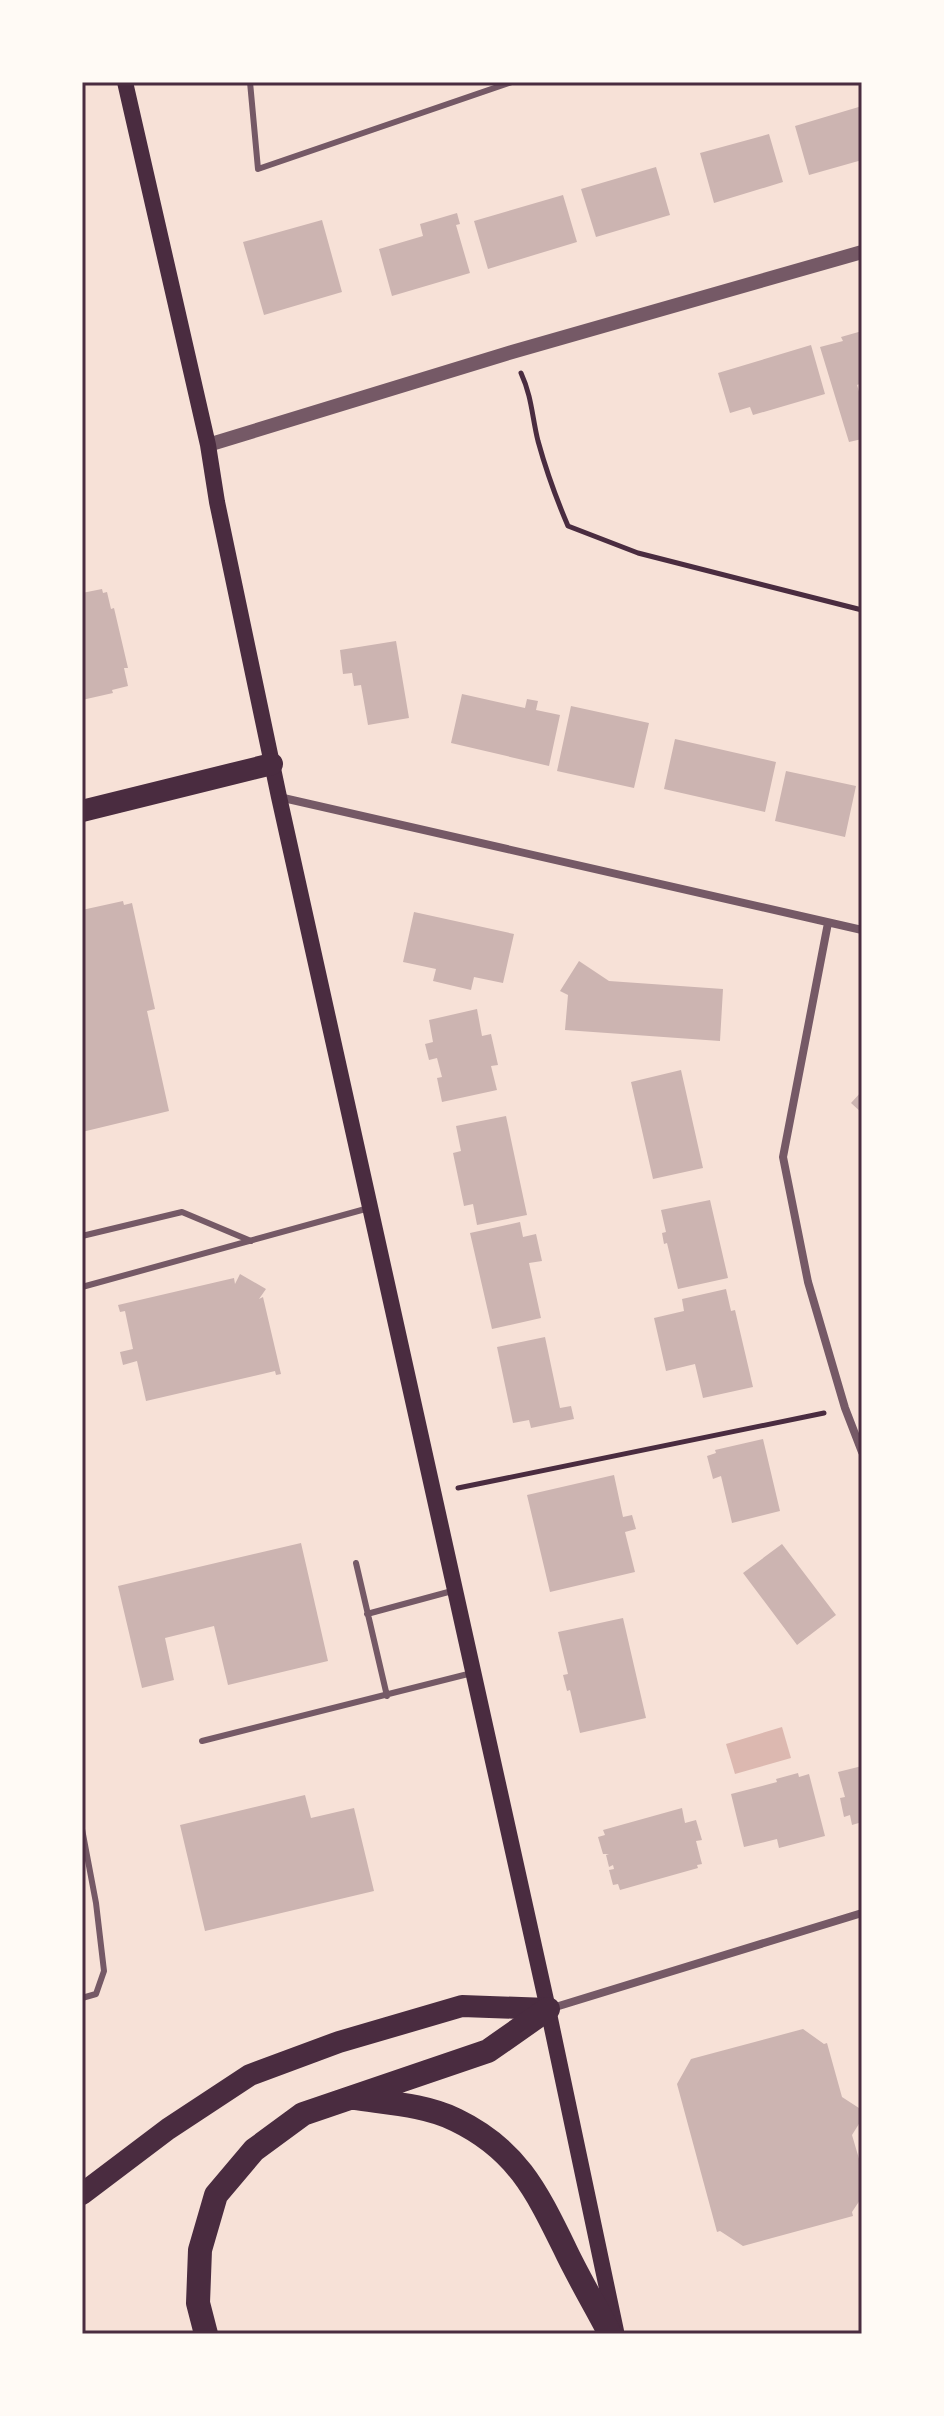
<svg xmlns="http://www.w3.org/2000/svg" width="944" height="2416" font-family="'Open Sans',sans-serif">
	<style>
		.water { fill: #dcb8b0 }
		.building { fill: #ccb4b1 }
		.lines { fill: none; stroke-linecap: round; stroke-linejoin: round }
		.path { stroke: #4a2c40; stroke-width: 5 }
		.service { stroke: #755966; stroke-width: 6 }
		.minor { stroke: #755966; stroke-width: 8 }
		.tertiary { stroke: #755966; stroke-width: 14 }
		.secondary { stroke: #4a2c40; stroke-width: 16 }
		.trunk { stroke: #4a2c40; stroke-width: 22 }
		.motorway { stroke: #4a2c40; stroke-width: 24 }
		.neatline { fill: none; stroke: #4a2c40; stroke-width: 3 }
	</style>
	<rect width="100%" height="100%" fill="#f7e1d7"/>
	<path class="water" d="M 782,1727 L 791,1758 L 735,1774 L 726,1744 Z"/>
	<path class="building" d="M 862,106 L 862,160 L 809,175 L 795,126 Z
		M 769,134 L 783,182 L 714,203 L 700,153 Z
		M 656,167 L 670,215 L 596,237 L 581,189 Z
		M 563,195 L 577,242 L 488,269 L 474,221 Z
		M 457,213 L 460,224 L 456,225 L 470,273 L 392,296 L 379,249 L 423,236 L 420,224 Z
		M 322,220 L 342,292 L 264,315 L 243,242 Z
		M 862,331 L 862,383 L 857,385 L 862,401 L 862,439 L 849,442 L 820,347 L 843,341 L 841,337 Z
		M 811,345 L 825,394 L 753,415 L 750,407 L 730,413 L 718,373 Z
		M 102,589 L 103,593 L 107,592 L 111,609 L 114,608 L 128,668 L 124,668 L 128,686 L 112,690 L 113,693 L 82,700 L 82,593 Z
		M 396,641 L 409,718 L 368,725 L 361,685 L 354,686 L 352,673 L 343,674 L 340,650 Z
		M 462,694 L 525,708 L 527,699 L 538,701 L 536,710 L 560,715 L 549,766 L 451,743 Z
		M 571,706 L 649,723 L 634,788 L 557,771 Z
		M 675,739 L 776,762 L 765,812 L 664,789 Z
		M 786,771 L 856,786 L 845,837 L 775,821 Z
		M 123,901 L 124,905 L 132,903 L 155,1009 L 147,1011 L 169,1111 L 82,1132 L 82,910 Z
		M 414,912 L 514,934 L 503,983 L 474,977 L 471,990 L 433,981 L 436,969 L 403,962 Z
		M 579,961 L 609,981 L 723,989 L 720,1041 L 565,1030 L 568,995 L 560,991 Z
		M 477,1009 L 482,1036 L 491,1034 L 498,1065 L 491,1066 L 497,1090 L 442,1102 L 437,1078 L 442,1077 L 437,1058 L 429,1060 L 425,1044 L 433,1042 L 429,1020 Z
		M 681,1070 L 703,1168 L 653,1179 L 631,1082 Z
		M 862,1091 L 862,1113 L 851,1103 Z
		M 506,1116 L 527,1215 L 477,1225 L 473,1204 L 464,1206 L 453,1153 L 461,1151 L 456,1126 Z
		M 710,1200 L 728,1278 L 678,1289 L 667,1243 L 664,1244 L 662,1233 L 666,1232 L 661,1210 Z
		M 520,1222 L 523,1237 L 536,1234 L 542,1261 L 529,1263 L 541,1318 L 492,1329 L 470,1233 Z
		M 240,1274 L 266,1289 L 259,1299 L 263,1297 L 281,1374 L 276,1375 L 275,1371 L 146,1401 L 137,1361 L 123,1365 L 120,1352 L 133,1349 L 125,1311 L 120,1312 L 118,1305 L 234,1278 L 235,1284 Z
		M 726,1289 L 731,1311 L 735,1310 L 753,1387 L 703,1398 L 695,1364 L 666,1371 L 654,1318 L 684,1311 L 682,1299 Z
		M 545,1337 L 560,1408 L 571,1406 L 574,1419 L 531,1428 L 529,1420 L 513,1423 L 497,1347 Z
		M 763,1439 L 780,1511 L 732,1523 L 721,1476 L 713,1479 L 707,1456 L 716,1453 L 715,1450 Z
		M 614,1475 L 623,1517 L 632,1515 L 636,1529 L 625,1532 L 635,1572 L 550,1592 L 527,1495 Z
		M 301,1543 L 328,1661 L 228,1685 L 214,1626 L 165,1638 L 174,1680 L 142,1688 L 118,1586 Z
		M 782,1544 L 836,1615 L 797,1645 L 743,1573 Z
		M 623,1618 L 646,1718 L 580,1733 L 570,1690 L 567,1691 L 563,1675 L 568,1674 L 558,1632 Z
		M 862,1766 L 862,1822 L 852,1825 L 850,1815 L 844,1817 L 840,1798 L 845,1797 L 838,1772 Z
		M 798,1773 L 799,1777 L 809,1774 L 825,1836 L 779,1848 L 777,1839 L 744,1847 L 731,1794 L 777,1782 L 776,1779 Z
		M 305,1795 L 311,1818 L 354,1808 L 374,1891 L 205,1931 L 180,1825 Z
		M 682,1808 L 685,1823 L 696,1820 L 702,1840 L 696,1841 L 702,1864 L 697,1865 L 698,1868 L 620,1890 L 618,1884 L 613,1885 L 609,1870 L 614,1869 L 613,1865 L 609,1867 L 606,1855 L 609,1854 L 603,1854 L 598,1837 L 605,1835 L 603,1830 Z
		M 803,2029 L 824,2044 L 827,2043 L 842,2097 L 862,2110 L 862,2119 L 852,2135 L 862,2169 L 862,2197 L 852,2212 L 853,2216 L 743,2246 L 720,2231 L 717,2232 L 677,2084 L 691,2059 Z"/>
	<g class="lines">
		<path class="path" d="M 521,373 C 532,397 532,417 538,441 C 546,470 556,498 568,526 L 638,553 L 862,610
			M 458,1488 L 824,1413"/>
		<path class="service" d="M 250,82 L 258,169 L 512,82
			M 82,1236 L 182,1212 L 251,1241
			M 82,1287 L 369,1208
			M 356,1563 L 387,1696
			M 367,1614 L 452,1591
			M 202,1741 L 472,1673
			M 82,1829 L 96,1903 L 104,1971 L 96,1994 L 82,1998"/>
		<path class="minor" d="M 279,797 L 862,930
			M 828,923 L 783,1157 L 808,1282 L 845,1408 L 862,1452
			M 549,2009 L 862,1913"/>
		<path class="tertiary" d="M 208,445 L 512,352 L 862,252"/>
		<path class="secondary" d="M 125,82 L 208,445 L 217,502 L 279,797 L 548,2009 L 616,2331"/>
		<path class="trunk" d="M 82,811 L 272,764
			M 82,2194 L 168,2129 L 250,2075 L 339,2042 L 462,2006 L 548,2009"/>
		<path class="motorway" d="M 354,2098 C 387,2103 426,2105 456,2120 C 516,2149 536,2190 564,2247 C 578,2277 595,2305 610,2334
			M 206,2334 L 198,2303 L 200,2250 L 216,2195 L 254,2150 L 303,2114 L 488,2051 L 548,2009"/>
	</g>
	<rect width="944" height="2416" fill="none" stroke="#fffaf5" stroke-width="168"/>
	<rect x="84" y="84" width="776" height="2248" class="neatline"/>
</svg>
